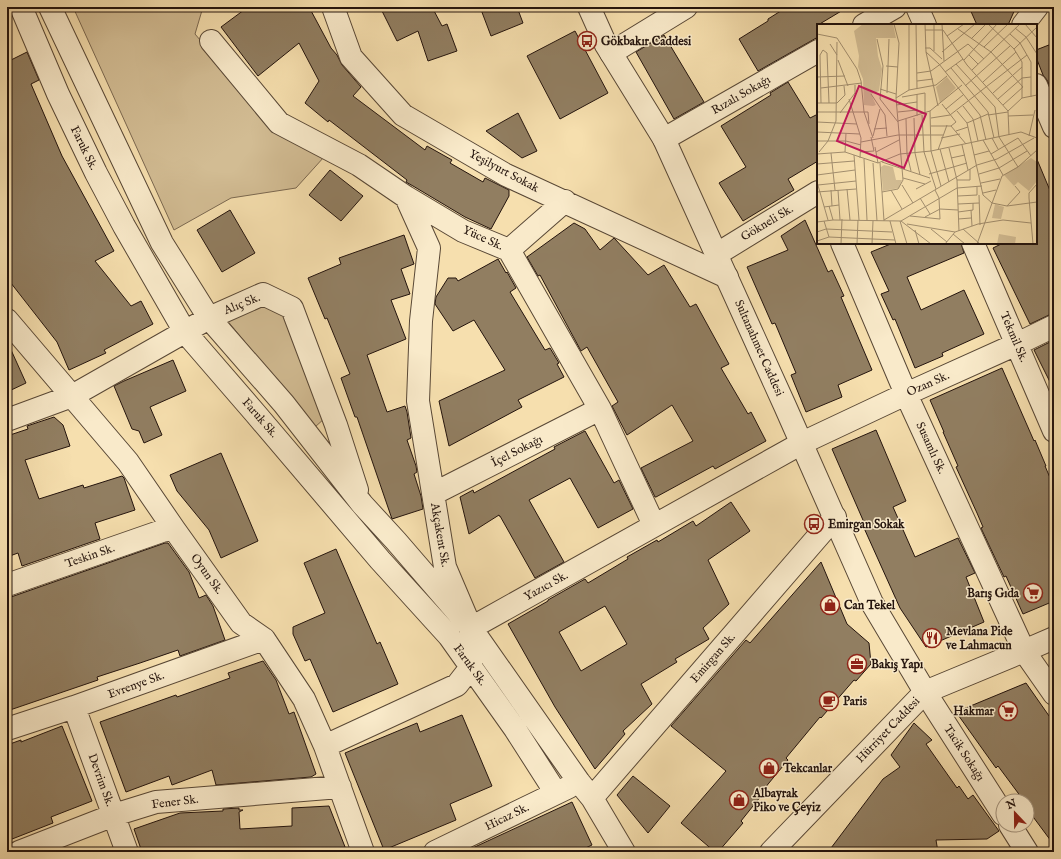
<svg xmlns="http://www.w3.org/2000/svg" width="1061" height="859" font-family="'IM FELL English',serif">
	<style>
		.green { fill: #d2bc93; stroke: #7b6850 }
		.building { fill: #917e61; stroke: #24140d; fill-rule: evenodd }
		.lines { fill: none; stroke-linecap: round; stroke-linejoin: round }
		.minor-casing { stroke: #584735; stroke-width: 24 }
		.tertiary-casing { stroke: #584735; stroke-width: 24 }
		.minor { stroke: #f9eaca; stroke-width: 22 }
		.tertiary { stroke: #f9eaca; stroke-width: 22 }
		.labels { text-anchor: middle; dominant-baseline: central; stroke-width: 3; stroke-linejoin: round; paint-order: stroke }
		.poi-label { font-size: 12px; font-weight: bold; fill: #24140d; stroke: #f9eaca; text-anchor: start }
		.street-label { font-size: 12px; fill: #24140d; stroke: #f9eaca }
		.inset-road { fill: none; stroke: #a28e6e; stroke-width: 1 }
		.view { fill: #c2185b; fill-opacity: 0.15; stroke: #c2185b; stroke-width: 2 }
		.inset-edge { fill: none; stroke: #24140d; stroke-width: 2 }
	</style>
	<rect width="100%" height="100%" fill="#f6dfae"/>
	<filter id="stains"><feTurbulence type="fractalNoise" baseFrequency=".005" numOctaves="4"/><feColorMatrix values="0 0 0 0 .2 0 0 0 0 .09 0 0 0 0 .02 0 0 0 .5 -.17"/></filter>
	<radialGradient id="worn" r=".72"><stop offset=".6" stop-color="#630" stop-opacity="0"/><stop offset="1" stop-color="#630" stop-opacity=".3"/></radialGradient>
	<path class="green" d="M 73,7 L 203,7 L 195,34 L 269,121 L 324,157 L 296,188 L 231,198 L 174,230 Z
		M 262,302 L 285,312 L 325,418 L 315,427 L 226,319 Z"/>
	<path class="building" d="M 248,7 L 309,7 L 331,48 L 337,55 L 342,65 L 361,87 L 353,96 L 425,150 L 427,146 L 452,160 L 450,163 L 483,182 L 485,178 L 509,190 L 509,196 L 491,229 L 465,217 L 413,186 L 406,182 L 407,180 L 329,120 L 328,122 L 305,103 L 319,81 L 299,43 L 258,76 L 221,27 Z
		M 380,7 L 432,7 L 442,26 L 447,24 L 457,51 L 428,61 L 418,31 L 397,41 Z
		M 480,7 L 517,7 L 523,23 L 491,36 Z
		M 787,7 L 848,7 L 818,25 L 818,37 L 758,71 L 739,39 L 768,21 L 768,19 Z
		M 969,7 L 1016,7 L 1008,25 L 977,25 Z
		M 575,31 L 608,93 L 560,119 L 527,56 Z
		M 664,35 L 704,102 L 674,119 L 636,52 Z
		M 1054,43 L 1054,95 L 1047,80 L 1043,75 L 1036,57 L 1036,50 Z
		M 27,52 L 39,80 L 31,84 L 62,156 L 114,251 L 95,261 L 131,306 L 141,301 L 153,324 L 104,350 L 106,353 L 69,370 L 57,342 L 7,278 L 7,62 Z
		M 788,82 L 810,118 L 818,114 L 818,161 L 788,179 L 794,190 L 743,221 L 719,183 L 746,167 L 721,126 L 771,95 L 770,93 Z
		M 518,113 L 537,151 L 522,158 L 486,131 Z
		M 1036,157 L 1054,200 L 1054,314 L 1049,315 L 1030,324 L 993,248 L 1003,243 L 1036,243 Z
		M 330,170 L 363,196 L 341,221 L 309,195 Z
		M 230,210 L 255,253 L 222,272 L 197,230 Z
		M 805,220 L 828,272 L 832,270 L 844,296 L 841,297 L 872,370 L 838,385 L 842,397 L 806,412 L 791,375 L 796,373 L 775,323 L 772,324 L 747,267 L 788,250 L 781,236 Z
		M 574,223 L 585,229 L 600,250 L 614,238 L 615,239 L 648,275 L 664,265 L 690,307 L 696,304 L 729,364 L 721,368 L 748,414 L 751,412 L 766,441 L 715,469 L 713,466 L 656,497 L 655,497 L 641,468 L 693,441 L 672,405 L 627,435 L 612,406 L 618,402 L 587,347 L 581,351 L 540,275 L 538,276 L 527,257 Z
		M 404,235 L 414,264 L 401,269 L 410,294 L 391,300 L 406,339 L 367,355 L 387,412 L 405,406 L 407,412 L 411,438 L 407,440 L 416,466 L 417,472 L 414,474 L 421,496 L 423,509 L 392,519 L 357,417 L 355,417 L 341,378 L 350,374 L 327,318 L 325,319 L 308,278 L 341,264 L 339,258 Z
		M 893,243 L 961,243 L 964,253 L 907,277 L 921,310 L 964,290 L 984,334 L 942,353 L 943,356 L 915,368 L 895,319 L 893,320 L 881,294 L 889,291 L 871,252 Z
		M 498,259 L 506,273 L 507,272 L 516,288 L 510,292 L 545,350 L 550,348 L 559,363 L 557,364 L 564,377 L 518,400 L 522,407 L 449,446 L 439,401 L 505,370 L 474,320 L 453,331 L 435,304 L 436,297 L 448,278 L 456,278 L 458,281 Z
		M 1054,340 L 1054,390 L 1034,350 Z
		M 7,341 L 26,383 L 7,392 Z
		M 173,360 L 186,391 L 150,407 L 162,435 L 144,443 L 139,431 L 132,429 L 114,386 L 124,381 Z
		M 1002,368 L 1034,441 L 1035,440 L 1046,466 L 1045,466 L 1054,487 L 1054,601 L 1023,614 L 1006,576 L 1004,577 L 981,528 L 983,527 L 977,513 L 956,467 L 958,466 L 943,432 L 944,432 L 930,400 Z
		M 54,417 L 63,425 L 70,446 L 25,460 L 39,499 L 83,485 L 84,488 L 122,476 L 124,478 L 135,510 L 95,523 L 100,539 L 22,566 L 18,553 L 7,557 L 7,436 L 28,429 L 27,426 Z
		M 876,430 L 906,501 L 893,507 L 915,557 L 958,538 L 975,573 L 966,577 L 984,622 L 926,647 L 900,608 L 864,528 L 866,527 L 832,449 Z
		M 585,431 L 614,483 L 619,480 L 633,509 L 598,528 L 570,478 L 529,500 L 564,562 L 535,578 L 500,516 L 499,516 L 499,515 L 469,534 L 460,497 L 473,490 L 474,493 L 555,449 L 554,447 Z
		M 221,453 L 258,541 L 221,558 L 209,530 L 177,491 L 170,475 Z
		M 731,502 L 750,531 L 708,560 L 729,604 L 703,628 L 709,639 L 675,659 L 677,662 L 641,684 L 652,704 L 623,731 L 625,734 L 595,769 L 555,707 L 508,624 L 548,601 L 548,600 L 585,579 L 588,583 L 628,559 L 627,557 L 657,540 L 658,542 L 693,521 L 696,526 ZM 605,606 L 627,644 L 581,671 L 559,632 Z
		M 165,543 L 168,543 L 189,572 L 199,598 L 206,595 L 213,606 L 225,640 L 180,656 L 178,650 L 140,663 L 97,677 L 98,680 L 7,711 L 7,597 L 11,597 Z
		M 336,549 L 377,644 L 380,642 L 398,684 L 333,712 L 310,659 L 305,661 L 293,634 L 293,627 L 325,613 L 304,563 Z
		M 821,562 L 847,624 L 869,643 L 871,664 L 856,681 L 854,680 L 821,718 L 820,717 L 786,758 L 788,760 L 764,789 L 765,791 L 741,821 L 743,823 L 718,852 L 715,852 L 681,823 L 726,771 L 671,726 L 732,656 L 746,640 L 750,643 Z
		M 263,661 L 276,680 L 289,714 L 294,712 L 316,774 L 311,777 L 216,785 L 212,770 L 172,785 L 169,776 L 126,792 L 100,722 L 176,695 L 177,697 L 230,678 L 228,673 Z
		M 1026,683 L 1054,723 L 1054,845 L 1028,810 L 1030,809 L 1027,805 L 1027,801 L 1024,801 L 998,766 L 996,768 L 956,712 Z
		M 462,715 L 492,786 L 450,804 L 456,820 L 384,850 L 345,753 L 417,723 L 420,732 Z
		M 914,723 L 932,740 L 926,744 L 957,788 L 959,786 L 968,799 L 973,795 L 999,831 L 987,839 L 936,840 L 938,852 L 828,852 L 883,779 L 900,767 L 891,755 Z
		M 62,726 L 92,801 L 51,817 L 53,823 L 7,841 L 7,745 L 21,740 L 21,742 Z
		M 633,776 L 670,806 L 648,833 L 617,795 Z
		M 572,802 L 592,845 L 577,852 L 464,852 Z
		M 329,806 L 347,852 L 142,852 L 134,829 L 180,813 L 223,811 L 223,809 L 239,808 L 239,810 L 243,810 L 239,812 L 240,829 L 292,826 L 292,808 Z"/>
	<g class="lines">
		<g class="minor-casing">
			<path id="minor" d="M 21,7 L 58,94 L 96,173 L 124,226 L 185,332 L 255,413 L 380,560 L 449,636 L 515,729 L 556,793
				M 50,7 L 162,243 L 209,318 L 284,404 L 362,504 L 396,541 L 471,628
				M 333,7 L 351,57 L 403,115 L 506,175 L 727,277
				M 917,7 L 925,25
				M 864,25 L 895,7
				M 1023,25 L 1037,7
				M 211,41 L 279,123 L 359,165 L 406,197 L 463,231 L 509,250 L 600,409 L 654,525
				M 611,53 L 686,7
				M 1036,85 L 1054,127
				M 664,139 L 818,51
				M 406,197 L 429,248 L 421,321 L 418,401 L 445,567 L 471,628 L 579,782 L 592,798 L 624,852
				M 842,243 L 906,394 L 1024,651 L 1054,694
				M 973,243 L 1054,431
				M 509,250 L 565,201
				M 717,254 L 818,192
				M 7,320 L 128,462 L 174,529 L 241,623 L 264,639 L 304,699 L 325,746 L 363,852
				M 7,420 L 72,396 L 209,318 L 263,294 L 292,308 L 336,425 L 357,490
				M 433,494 L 600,409
				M 7,585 L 162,531 L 174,529
				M 925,692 L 1003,814
				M 74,707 L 127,852
				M 7,729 L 74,707 L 264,639
				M 325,746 L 457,685 L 471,667 L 471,628 L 802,443 L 906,394 L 1017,344 L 1054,326
				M 592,798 L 835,517
				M 1010,825 L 1027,852
				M 19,852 L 114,815 L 156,802 L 340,787
				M 435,852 L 569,787"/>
		</g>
		<g class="tertiary-casing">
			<path id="tertiary" d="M 589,7 L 606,45 L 664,139 L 785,406 L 872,603 L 925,692
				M 771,852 L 925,692 L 1024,651 L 1054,638"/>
		</g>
		<use href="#minor" class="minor"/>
		<use href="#tertiary" class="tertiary"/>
	</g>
	<defs>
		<g id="bus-ring" transform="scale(1)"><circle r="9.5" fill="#f9eaca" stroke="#8f2418" stroke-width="1.5"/><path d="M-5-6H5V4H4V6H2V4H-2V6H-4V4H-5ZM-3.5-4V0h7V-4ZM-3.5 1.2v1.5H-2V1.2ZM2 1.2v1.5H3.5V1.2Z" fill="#8f2418"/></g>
		<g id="supermarket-ring" transform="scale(1)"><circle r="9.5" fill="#f9eaca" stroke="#8f2418" stroke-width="1.5"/><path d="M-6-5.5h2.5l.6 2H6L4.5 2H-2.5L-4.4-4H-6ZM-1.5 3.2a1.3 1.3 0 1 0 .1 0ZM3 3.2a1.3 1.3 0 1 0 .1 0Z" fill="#8f2418"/></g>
		<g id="shop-ring" transform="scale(1)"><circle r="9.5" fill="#f9eaca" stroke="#8f2418" stroke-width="1.5"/><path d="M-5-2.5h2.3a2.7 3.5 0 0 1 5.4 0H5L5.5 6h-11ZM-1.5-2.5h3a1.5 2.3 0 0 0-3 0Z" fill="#8f2418"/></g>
		<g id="restaurant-ring" transform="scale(1)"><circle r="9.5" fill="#f9eaca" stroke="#8f2418" stroke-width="1.5"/><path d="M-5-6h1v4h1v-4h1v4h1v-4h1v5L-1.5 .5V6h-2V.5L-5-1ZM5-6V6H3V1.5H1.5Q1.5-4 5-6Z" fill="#8f2418"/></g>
		<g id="office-ring" transform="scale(1)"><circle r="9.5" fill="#f9eaca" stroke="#8f2418" stroke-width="1.5"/><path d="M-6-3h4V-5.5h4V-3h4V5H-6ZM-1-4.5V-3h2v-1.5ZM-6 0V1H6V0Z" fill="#8f2418"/></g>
		<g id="cafe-ring" transform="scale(1)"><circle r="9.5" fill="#f9eaca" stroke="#8f2418" stroke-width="1.5"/><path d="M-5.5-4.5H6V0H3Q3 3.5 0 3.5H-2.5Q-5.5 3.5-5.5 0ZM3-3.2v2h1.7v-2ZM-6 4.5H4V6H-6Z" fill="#8f2418"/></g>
	</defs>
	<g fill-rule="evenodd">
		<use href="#bus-ring" x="587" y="41"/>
		<use href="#bus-ring" x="814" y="524"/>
		<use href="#supermarket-ring" x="1033" y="593"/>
		<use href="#shop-ring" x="830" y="605"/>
		<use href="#restaurant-ring" x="932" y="638"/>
		<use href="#office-ring" x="857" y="664"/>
		<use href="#cafe-ring" x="829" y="701"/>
		<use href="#supermarket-ring" x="1008" y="711"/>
		<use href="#shop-ring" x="769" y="768"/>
		<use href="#shop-ring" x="739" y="800"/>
	</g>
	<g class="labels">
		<g class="poi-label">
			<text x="601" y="41">Gökbakır Caddesi</text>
			<text x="828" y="524">Emirgan Sokak</text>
			<text x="1019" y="593" text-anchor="end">Barış Gıda</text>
			<text x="844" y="605">Can Tekel</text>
			<text x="946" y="631">Mevlana Pide<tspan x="946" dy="14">ve Lahmacun</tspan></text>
			<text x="871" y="664">Bakış Yapı</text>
			<text x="843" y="701">Paris</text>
			<text x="994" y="711" text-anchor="end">Hakmar</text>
			<text x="783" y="768">Tekcanlar</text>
			<text x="753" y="793">Albayrak<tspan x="753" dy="14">Piko ve Çeyiz</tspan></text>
		</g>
		<g class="street-label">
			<text transform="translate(741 95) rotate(-30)">Rızalı Sokağı</text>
			<text transform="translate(84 148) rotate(64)">Faruk Sk.</text>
			<text transform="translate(504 171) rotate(28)">Yeşilyurt Sokak</text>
			<text transform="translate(767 223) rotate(-31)">Gökneli Sk.</text>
			<text transform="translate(483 238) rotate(24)">Yüce Sk.</text>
			<text transform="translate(242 304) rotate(-22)">Alıç Sk.</text>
			<text transform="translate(1014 337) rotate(67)">Tekmil Sk.</text>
			<text transform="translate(759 348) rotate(66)">Sultanahmet Caddesi</text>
			<text transform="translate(928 384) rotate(-24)">Ozan Sk.</text>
			<text transform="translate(260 418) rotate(49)">Faruk Sk.</text>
			<text transform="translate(931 448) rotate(65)">Susamlı Sk.</text>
			<text transform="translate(517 451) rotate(-27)">İçel Sokağı</text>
			<text transform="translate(440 535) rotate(80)">Akçakent Sk.</text>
			<text transform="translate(90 556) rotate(-19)">Teskin Sk.</text>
			<text transform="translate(207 574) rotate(54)">Oyun Sk.</text>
			<text transform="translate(546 586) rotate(-29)">Yazıcı Sk.</text>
			<text transform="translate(713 658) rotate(-49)">Emirgan Sk.</text>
			<text transform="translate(470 665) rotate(54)">Faruk Sk.</text>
			<text transform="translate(136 685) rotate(-20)">Evrenye Sk.</text>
			<text transform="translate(888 730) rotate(-46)">Hürriyet Caddesi</text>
			<text transform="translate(964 753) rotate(57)">Tacik Sokağı</text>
			<text transform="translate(101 780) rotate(70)">Devrim Sk.</text>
			<text transform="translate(175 802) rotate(-7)">Fener Sk.</text>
			<text transform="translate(507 817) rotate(-26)">Hicaz Sk.</text>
		</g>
	</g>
	<g transform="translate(817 24)">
		<rect width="220" height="220" fill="#f6dfae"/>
		<path d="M 46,0 L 76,0 L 79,14 L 59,14 L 61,32 L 65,45 L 62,67 L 54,70 L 59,81 L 56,82 L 47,81 L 46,55 L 41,43 L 42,32 L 37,7 ZM 130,53 L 139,64 L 123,79 L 119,63 ZM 214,134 L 220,138 L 220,157 L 212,167 L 201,158 L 197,162 L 187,151 ZM 67,141 L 76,143 L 79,156 L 85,156 L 82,164 L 66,167 L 64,143 ZM 178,180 L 187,183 L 184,195 L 175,194 ZM 182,210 L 199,213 L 198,220 L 180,220 Z" fill="#d2bc93"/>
		<path class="inset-road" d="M 92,0 L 92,66M 99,0 L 100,65M 108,0 L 109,28 L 121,82M 117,0 L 117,27M 125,0 L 127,37M 171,0 L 197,25 L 205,38 L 205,74 L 191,87M 208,0 L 220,14M 198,4 L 209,13 L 220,30M 141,5 L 174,28 L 206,63 L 186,81M 108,6 L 126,6M 126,6 L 150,41 L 191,87 L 192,111M 0,10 L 20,14 L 40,45 L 44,57 L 47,88 L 56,114M 193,10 L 203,19 L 214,38 L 214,73M 130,12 L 147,0M 60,15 L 66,42 L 63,75 L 81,98M 154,15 L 169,0M 13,20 L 20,31M 167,23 L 191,0M 108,24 L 113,24 L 125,35M 197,25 L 220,3M 109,28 L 122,40 L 163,91 L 169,116M 125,28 L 158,0M 152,31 L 161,40M 21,36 L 31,62M 147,36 L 180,0M 139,40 L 178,83 L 182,113 L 201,143M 69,42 L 81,43M 134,44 L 171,88 L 177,114M 155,46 L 203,0M 128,48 L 146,35M 100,49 L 114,47 L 151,20 L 167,35M 0,53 L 28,52M 100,57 L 116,55M 166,58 L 199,28M 148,62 L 193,22M 4,64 L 45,59M 63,65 L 79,70M 70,69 L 72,15M 176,69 L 205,43M 54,70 L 68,91 L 70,112M 85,73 L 108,69 L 108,89M 79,74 L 92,66 L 119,61 L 130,52M 205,74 L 220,71M 32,75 L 44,114 L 43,134M 181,75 L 205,54 L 214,53M 0,79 L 20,79 L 28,71 L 27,62M 4,79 L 3,31 L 6,26 L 10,29 L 12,79M 125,80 L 139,98 L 134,102M 79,81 L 100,78M 146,82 L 156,95 L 161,117M 129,85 L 146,71M 113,87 L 114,127 L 124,162M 140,87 L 150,99 L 166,171 L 175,179 L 190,182 L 220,178M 0,88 L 51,88 L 52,100M 81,88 L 100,86M 23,89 L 38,69 L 38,61M 105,91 L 107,128 L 119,165M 171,91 L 191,88M 100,92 L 100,70M 191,92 L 216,91M 97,94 L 98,129 L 103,151M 114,94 L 133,91 L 210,31M 89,95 L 90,130 L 94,147M 81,97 L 113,87 L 145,61M 0,98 L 40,100M 150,99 L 171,90M 114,102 L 134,102 L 149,120M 57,105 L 70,104M 139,107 L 151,103M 0,108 L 43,110M 56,112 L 63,85M 212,112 L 218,86M 54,113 L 57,127M 124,114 L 143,110M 175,114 L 181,125M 201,114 L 214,132M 166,116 L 186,151M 0,117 L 29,117 L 44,121M 44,118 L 81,111 L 126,111M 145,121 L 151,146M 58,123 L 61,139M 132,124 L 140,156 L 142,207M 123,125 L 132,158M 121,126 L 130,101M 2,128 L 11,117 L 19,97 L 20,18M 28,128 L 29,109M 43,128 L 57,127M 59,128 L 82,116M 14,129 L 18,166M 0,130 L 28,128 L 61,139 L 83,130 L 114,127 L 204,108 L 220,114M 174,130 L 201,114M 37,131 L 42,196M 157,131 L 172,127M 134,134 L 148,131M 47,135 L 50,196M 65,138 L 113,154M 56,139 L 60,197M 63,139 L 67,197M 0,140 L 37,137M 112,150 L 150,139M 162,150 L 182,144 L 210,127M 0,151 L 38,146M 86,154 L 108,160M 140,156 L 153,156 L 153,145M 0,158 L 11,196M 164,159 L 183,155M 1,161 L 39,157M 85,161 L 96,179M 30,165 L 33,196M 99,165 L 114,157M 14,166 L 15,182M 21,166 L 23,196M 74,166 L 85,185M 0,168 L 39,165M 65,168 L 81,165 L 86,156 L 79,74 L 82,19 L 77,0M 166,169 L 179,166M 162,171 L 163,201M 141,172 L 160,171 L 160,163M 103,174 L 113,190M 141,180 L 162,179M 12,182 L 16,196M 190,182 L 203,168 L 198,162M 7,183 L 22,181M 154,186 L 155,202M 141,188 L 156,186 L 156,179M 93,192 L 123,195 L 122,174 L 118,166M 108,193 L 123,185 L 141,186M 141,195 L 154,194M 67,196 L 160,141 L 180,135 L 217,114M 7,197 L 12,213M 73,197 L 79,220M 83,197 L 90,220M 84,197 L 140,164 L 165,162M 0,198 L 16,196 L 84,197 L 114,220M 90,200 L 138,208 L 161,200 L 186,196 L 214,199M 114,205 L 130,218M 146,205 L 163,220M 98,206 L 102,220M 0,208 L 9,205 L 75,208M 136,210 L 148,220M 0,217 L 12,213 L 78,216M 24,220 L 25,195M 40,220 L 41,196M 55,220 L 56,197M 128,220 L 138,208M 160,220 L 185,152 L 201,143 L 220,126M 216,220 L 212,174 L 212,169 L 220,160"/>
		<path class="view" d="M 42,62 L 109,90 L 87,144 L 20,117 Z"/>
		<rect width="220" height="220" class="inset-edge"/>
	</g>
	<rect width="1061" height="859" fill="none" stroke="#f6dfae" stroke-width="24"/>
	<rect x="8" y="8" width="1045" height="843" fill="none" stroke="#24140d" stroke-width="2"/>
	<rect x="12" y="12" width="1037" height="835" fill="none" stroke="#24140d"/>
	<g transform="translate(1015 813) rotate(338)"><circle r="19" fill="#f9eaca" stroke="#a4947e"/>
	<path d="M0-3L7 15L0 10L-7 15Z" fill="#8f2418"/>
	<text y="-6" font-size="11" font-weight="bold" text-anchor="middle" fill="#24140d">N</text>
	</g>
	<rect width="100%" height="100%" filter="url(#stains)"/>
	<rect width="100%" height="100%" fill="url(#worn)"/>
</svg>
